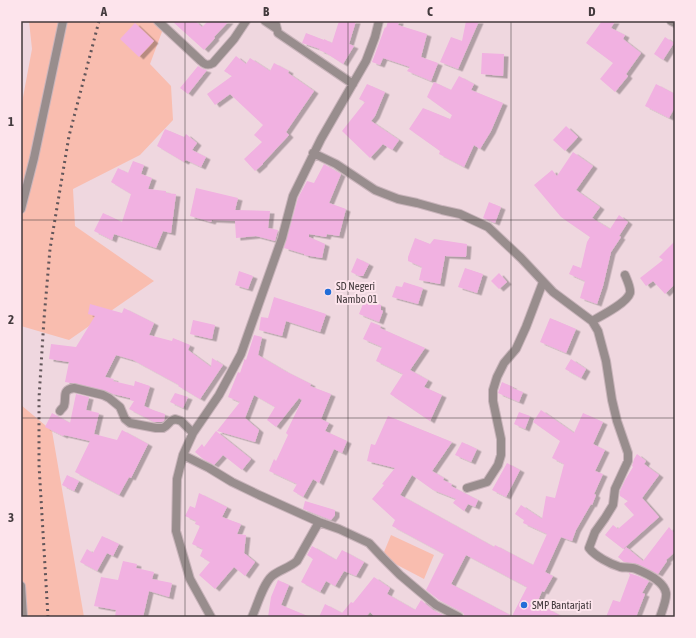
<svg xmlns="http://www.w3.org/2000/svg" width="696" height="638" font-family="'Asap Condensed',sans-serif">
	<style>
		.green { fill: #f9bdaf }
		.building { fill: #f1b1e1; fill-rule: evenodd; filter: url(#shadow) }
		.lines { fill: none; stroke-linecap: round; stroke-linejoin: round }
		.minor-casing { stroke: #c9b4bb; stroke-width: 10 }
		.minor { stroke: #988d8d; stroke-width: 8 }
		.rail { stroke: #62565a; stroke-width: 3; stroke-dasharray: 2 4; stroke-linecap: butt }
		.grid { fill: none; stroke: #433a3d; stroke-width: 1; stroke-opacity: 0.55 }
		.poi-dot { fill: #226dd8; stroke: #fde4ec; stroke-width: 1.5 }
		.labels { text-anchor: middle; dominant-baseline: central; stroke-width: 4; stroke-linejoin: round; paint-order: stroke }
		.poi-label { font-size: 11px; fill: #433a3d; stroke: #fde4ec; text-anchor: start }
		.neatline { fill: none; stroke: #433a3d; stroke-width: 1.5 }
		.grid-label { font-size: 13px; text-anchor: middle; font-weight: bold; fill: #433a3d }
	</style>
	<defs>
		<filter id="shadow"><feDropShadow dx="4.5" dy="2.5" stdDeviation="0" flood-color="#0004"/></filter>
	</defs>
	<rect width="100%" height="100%" fill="#efd7df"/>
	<path class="green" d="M 29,21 L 166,21 L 150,64 L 171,86 L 173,120 L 140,155 L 73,189 L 75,226 L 154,281 L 69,340 L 21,326 L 21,108 L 32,49 Z
		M 21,405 L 52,431 L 84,617 L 21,617 Z
		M 391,535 L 434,555 L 424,579 L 382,557 Z"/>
	<path class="building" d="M 172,21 L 195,21 L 202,27 L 208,21 L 229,21 L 214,37 L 215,38 L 204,50 Z
		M 339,21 L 356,21 L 349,44 L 354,46 L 343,64 L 326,53 L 319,50 L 320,49 L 302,43 L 306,33 L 324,40 L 324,39 L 332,43 Z
		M 388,21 L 399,21 L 398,25 L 427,34 L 421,57 L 438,63 L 431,81 L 407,71 L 410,67 L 383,58 L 380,65 L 372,62 L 385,27 L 386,28 Z
		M 466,21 L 479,21 L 458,69 L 440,62 L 451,37 L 462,41 Z
		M 602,21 L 615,21 L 611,28 L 625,35 L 623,39 L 641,53 L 626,74 L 628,76 L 615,92 L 600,79 L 613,63 L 586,43 Z
		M 135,23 L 154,41 L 139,57 L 120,39 Z
		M 665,37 L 674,43 L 663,60 L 654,54 Z
		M 482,53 L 504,54 L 503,76 L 481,74 Z
		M 236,56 L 246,64 L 250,58 L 270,71 L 274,63 L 289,71 L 288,73 L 314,91 L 286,132 L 289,135 L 263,163 L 263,164 L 255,171 L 244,159 L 262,142 L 254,135 L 263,125 L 230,94 L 215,105 L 207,94 L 232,76 L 224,71 Z
		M 198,66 L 203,69 L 207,70 L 188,94 L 180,88 Z
		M 459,76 L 474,84 L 471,90 L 503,103 L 491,131 L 480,149 L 474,145 L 464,167 L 439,154 L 440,151 L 409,129 L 423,108 L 450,119 L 452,115 L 427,97 L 434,82 L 451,90 Z
		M 367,84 L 385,92 L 375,116 L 371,121 L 399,140 L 392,150 L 383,144 L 370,158 L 342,131 L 365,102 L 359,99 Z
		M 656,84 L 675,94 L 675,107 L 669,118 L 645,106 Z
		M 566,126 L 578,137 L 565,151 L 553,140 Z
		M 165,129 L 184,137 L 186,134 L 197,143 L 192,150 L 206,157 L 201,167 L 186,160 L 184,162 L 157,146 Z
		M 573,152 L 593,166 L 576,190 L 600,207 L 592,218 L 610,229 L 619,215 L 628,222 L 619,236 L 621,237 L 611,252 L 603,286 L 597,304 L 580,298 L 585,281 L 569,274 L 573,265 L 581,268 L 587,242 L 590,237 L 561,217 L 534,185 L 552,170 L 557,176 Z
		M 133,161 L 144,165 L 141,174 L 152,178 L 148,189 L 166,191 L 166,193 L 176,194 L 171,233 L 163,231 L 156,248 L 114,234 L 112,240 L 94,231 L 103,213 L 122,222 L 131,194 L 111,182 L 118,168 L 128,173 Z
		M 324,164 L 341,174 L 329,203 L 346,209 L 339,236 L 327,234 L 326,237 L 309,234 L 309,237 L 325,244 L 322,258 L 304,255 L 304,254 L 284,248 L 298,198 L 307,181 L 314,183 Z
		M 196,188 L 238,198 L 235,210 L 270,211 L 268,228 L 278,230 L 275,241 L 256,236 L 236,238 L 235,221 L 212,220 L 211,222 L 190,216 Z
		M 489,202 L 501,207 L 495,223 L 483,218 Z
		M 415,238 L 430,244 L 434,239 L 467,244 L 466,257 L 445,256 L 440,284 L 419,280 L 422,267 L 408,261 L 408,257 Z
		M 675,241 L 675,284 L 665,294 L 653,281 L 646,286 L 640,278 L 663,260 L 659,257 Z
		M 357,258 L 369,264 L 363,276 L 359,276 L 351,272 Z
		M 465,268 L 483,274 L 477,293 L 458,287 Z
		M 239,271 L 253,276 L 248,289 L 235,285 Z
		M 499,273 L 507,282 L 499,289 L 491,281 Z
		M 404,282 L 423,288 L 418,304 L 392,297 L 396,286 L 402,287 Z
		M 274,297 L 326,314 L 320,332 L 286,321 L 282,336 L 259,330 L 261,317 L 268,318 Z
		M 365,299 L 381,305 L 381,310 L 383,311 L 379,322 L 359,314 Z
		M 90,304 L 122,313 L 124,308 L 154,323 L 149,335 L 172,341 L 173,338 L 190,345 L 188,350 L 211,367 L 212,358 L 223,365 L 200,399 L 178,386 L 179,385 L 133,360 L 116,355 L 105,377 L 114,379 L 113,381 L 134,386 L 135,381 L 150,386 L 144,406 L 153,410 L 165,414 L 164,421 L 161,422 L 154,422 L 129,409 L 134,401 L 130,400 L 130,398 L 113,394 L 104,390 L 75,383 L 71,383 L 65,382 L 69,362 L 49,359 L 51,344 L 76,347 L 95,316 L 88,314 Z
		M 550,318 L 576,329 L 566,353 L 540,342 Z
		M 193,320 L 215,325 L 212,339 L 190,334 Z
		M 371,322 L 381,326 L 380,328 L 425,348 L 410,370 L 428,380 L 424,387 L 442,395 L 430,421 L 390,394 L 403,374 L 376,361 L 382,347 L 363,339 Z
		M 254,335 L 262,337 L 258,355 L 285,371 L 311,384 L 310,386 L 331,394 L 321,419 L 329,423 L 325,431 L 347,441 L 342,453 L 334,449 L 319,483 L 313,479 L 303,497 L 293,491 L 297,484 L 269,471 L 274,459 L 276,461 L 288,435 L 286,433 L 302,400 L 299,398 L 276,427 L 267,420 L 275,407 L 254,395 L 245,418 L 259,430 L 255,442 L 217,431 L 240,402 L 228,397 L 238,372 L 240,373 L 244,361 L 244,359 L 246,360 Z
		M 571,359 L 586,369 L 581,378 L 565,369 Z
		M 502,382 L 513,387 L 512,388 L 523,392 L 519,402 L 498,393 Z
		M 175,393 L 188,397 L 183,408 L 170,402 Z
		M 76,394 L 89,397 L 86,410 L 99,413 L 94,434 L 117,440 L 122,430 L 148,444 L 131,478 L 129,477 L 119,495 L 75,472 L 90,441 L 64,435 L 63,436 L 45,427 L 52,413 L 70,423 Z
		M 541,410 L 574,433 L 583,413 L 603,422 L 593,444 L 605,450 L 595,471 L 603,474 L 594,494 L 596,495 L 592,505 L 591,504 L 576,530 L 572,541 L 561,537 L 545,572 L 553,576 L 544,592 L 542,591 L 537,603 L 563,617 L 464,617 L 464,614 L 462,612 L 439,600 L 426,590 L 444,554 L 392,526 L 395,520 L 372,499 L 384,485 L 382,484 L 395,468 L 367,461 L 371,444 L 375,445 L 388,416 L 452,442 L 432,471 L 444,478 L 443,480 L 452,484 L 451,486 L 478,500 L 475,507 L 468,504 L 464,511 L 453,503 L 456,499 L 433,490 L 412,475 L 400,495 L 494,547 L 495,545 L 533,565 L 547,534 L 523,523 L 524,520 L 515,514 L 521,505 L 542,519 L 546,496 L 555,498 L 564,464 L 552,458 L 560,441 L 533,422 ZM 466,555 L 527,587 L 512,616 L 451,584 Z
		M 519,412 L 530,416 L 525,429 L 514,424 Z
		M 216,431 L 251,459 L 242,470 L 223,455 L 214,465 L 203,459 L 195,452 L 202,444 L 204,447 Z
		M 462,442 L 477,449 L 471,462 L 455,455 Z
		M 637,454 L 646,461 L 644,464 L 659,475 L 642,498 L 659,517 L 623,549 L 605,535 L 613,525 L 618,529 L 634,515 L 624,504 L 628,501 L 620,496 L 620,491 L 625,480 L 633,467 L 632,466 L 634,459 Z
		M 507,463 L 520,470 L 506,497 L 492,490 Z
		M 67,475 L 79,481 L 74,491 L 62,485 Z
		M 199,493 L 227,507 L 222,517 L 241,524 L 237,534 L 246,535 L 244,553 L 255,562 L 245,576 L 234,567 L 215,589 L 199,575 L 210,562 L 200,556 L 203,549 L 192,544 L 200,526 L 195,524 L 196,521 L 185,516 L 190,506 L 195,508 Z
		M 305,501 L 335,510 L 335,515 L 331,520 L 303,509 Z
		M 669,527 L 675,534 L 675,552 L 666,560 L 667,561 L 658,574 L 638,564 L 624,562 L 618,557 L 626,547 L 643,561 Z
		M 102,536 L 119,544 L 113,556 L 107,553 L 97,571 L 80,562 L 87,549 L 93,553 Z
		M 312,546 L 336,560 L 342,550 L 364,562 L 356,576 L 344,571 L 335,586 L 326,581 L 320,592 L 301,582 L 313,559 L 307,555 Z
		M 123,561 L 137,564 L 136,568 L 154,572 L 152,579 L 172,583 L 169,597 L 149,591 L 143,617 L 115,617 L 116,610 L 94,606 L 101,577 L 118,580 Z
		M 629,573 L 638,576 L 649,581 L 642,593 L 645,594 L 636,617 L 606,617 L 613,600 L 620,602 L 630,575 L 629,574 Z
		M 374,577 L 390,588 L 387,594 L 415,610 L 421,600 L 433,610 L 447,617 L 375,617 L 370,612 L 366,617 L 319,617 L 325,604 L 342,613 L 351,602 L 353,603 Z
		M 278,580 L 289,585 L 281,605 L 310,617 L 268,617 L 271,597 Z"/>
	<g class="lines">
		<g class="minor-casing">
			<path id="minor" d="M 158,21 L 201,61 C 205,65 208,66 213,63 L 234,39 L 246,21
				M 265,21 L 277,29
				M 275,21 L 278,33 L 353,84
				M 671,21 L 675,23
				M 313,153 L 336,164 L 375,190 L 398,199 L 417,203 L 442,210 L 460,214 L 488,227 L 521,258 L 553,292 L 592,321 L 598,331 L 606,361 L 612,400 L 617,421 L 628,453 L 628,461 L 615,489 L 613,505 L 605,518 L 595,532 L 589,548 C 595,556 610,564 620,567 C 625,568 631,567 636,569 C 646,573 664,581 666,593 C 667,599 662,611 660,617
				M 21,209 L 34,158 L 63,21
				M 592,321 C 601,316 627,303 630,293 C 631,288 627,280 625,275
				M 60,411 C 61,409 63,408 64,406 C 67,397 61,390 74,388 L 103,395 L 109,398 L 120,407 L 125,419 L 130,423 L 156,428 L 163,428 L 166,426 L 171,421 L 175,419 L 181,421 L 193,433
				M 183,455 L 209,468 L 232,482 L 259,495 L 319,522 L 339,529 L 369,543 L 383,558 L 400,575 L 419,591 L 436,605 L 459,617
				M 467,488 L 487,482 L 498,465 L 501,455 L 501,439 L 493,401 L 493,390 L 497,377 L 504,363 L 516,349 L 526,327 L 543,282
				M 21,586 L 23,617
				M 211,617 L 190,579 L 176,531 L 177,479 L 183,455 L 193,433 L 219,395 L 241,354 L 282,238 L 293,196 L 321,139 L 366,61 L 375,37 L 379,21
				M 252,617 C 257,606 263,584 272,576 C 279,570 289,568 297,561 L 319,522"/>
		</g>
		<use href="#minor" class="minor"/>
		<path class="rail" d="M 48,617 L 39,465 L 39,398 L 44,319 L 50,249 L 69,136 L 99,21"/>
	</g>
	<path class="grid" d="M 185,21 L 185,617M 348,21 L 348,617M 511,21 L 511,617M 21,220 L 675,220M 21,418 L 675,418"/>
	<g class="poi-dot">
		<circle cx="328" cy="292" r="4"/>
		<circle cx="524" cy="605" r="4"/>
	</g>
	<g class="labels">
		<g class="poi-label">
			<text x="336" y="286">SD Negeri<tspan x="336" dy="13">Nambo 01</tspan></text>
			<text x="532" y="605">SMP Bantarjati</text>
		</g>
	</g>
	<rect width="696" height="638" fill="none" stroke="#fde4ec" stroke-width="44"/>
	<rect x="22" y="22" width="652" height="594" class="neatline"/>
	<g class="grid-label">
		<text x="104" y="16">A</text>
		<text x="266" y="16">B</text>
		<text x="430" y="16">C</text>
		<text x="592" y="16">D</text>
		<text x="11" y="126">1</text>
		<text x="11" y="324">2</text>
		<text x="11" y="522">3</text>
	</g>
</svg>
